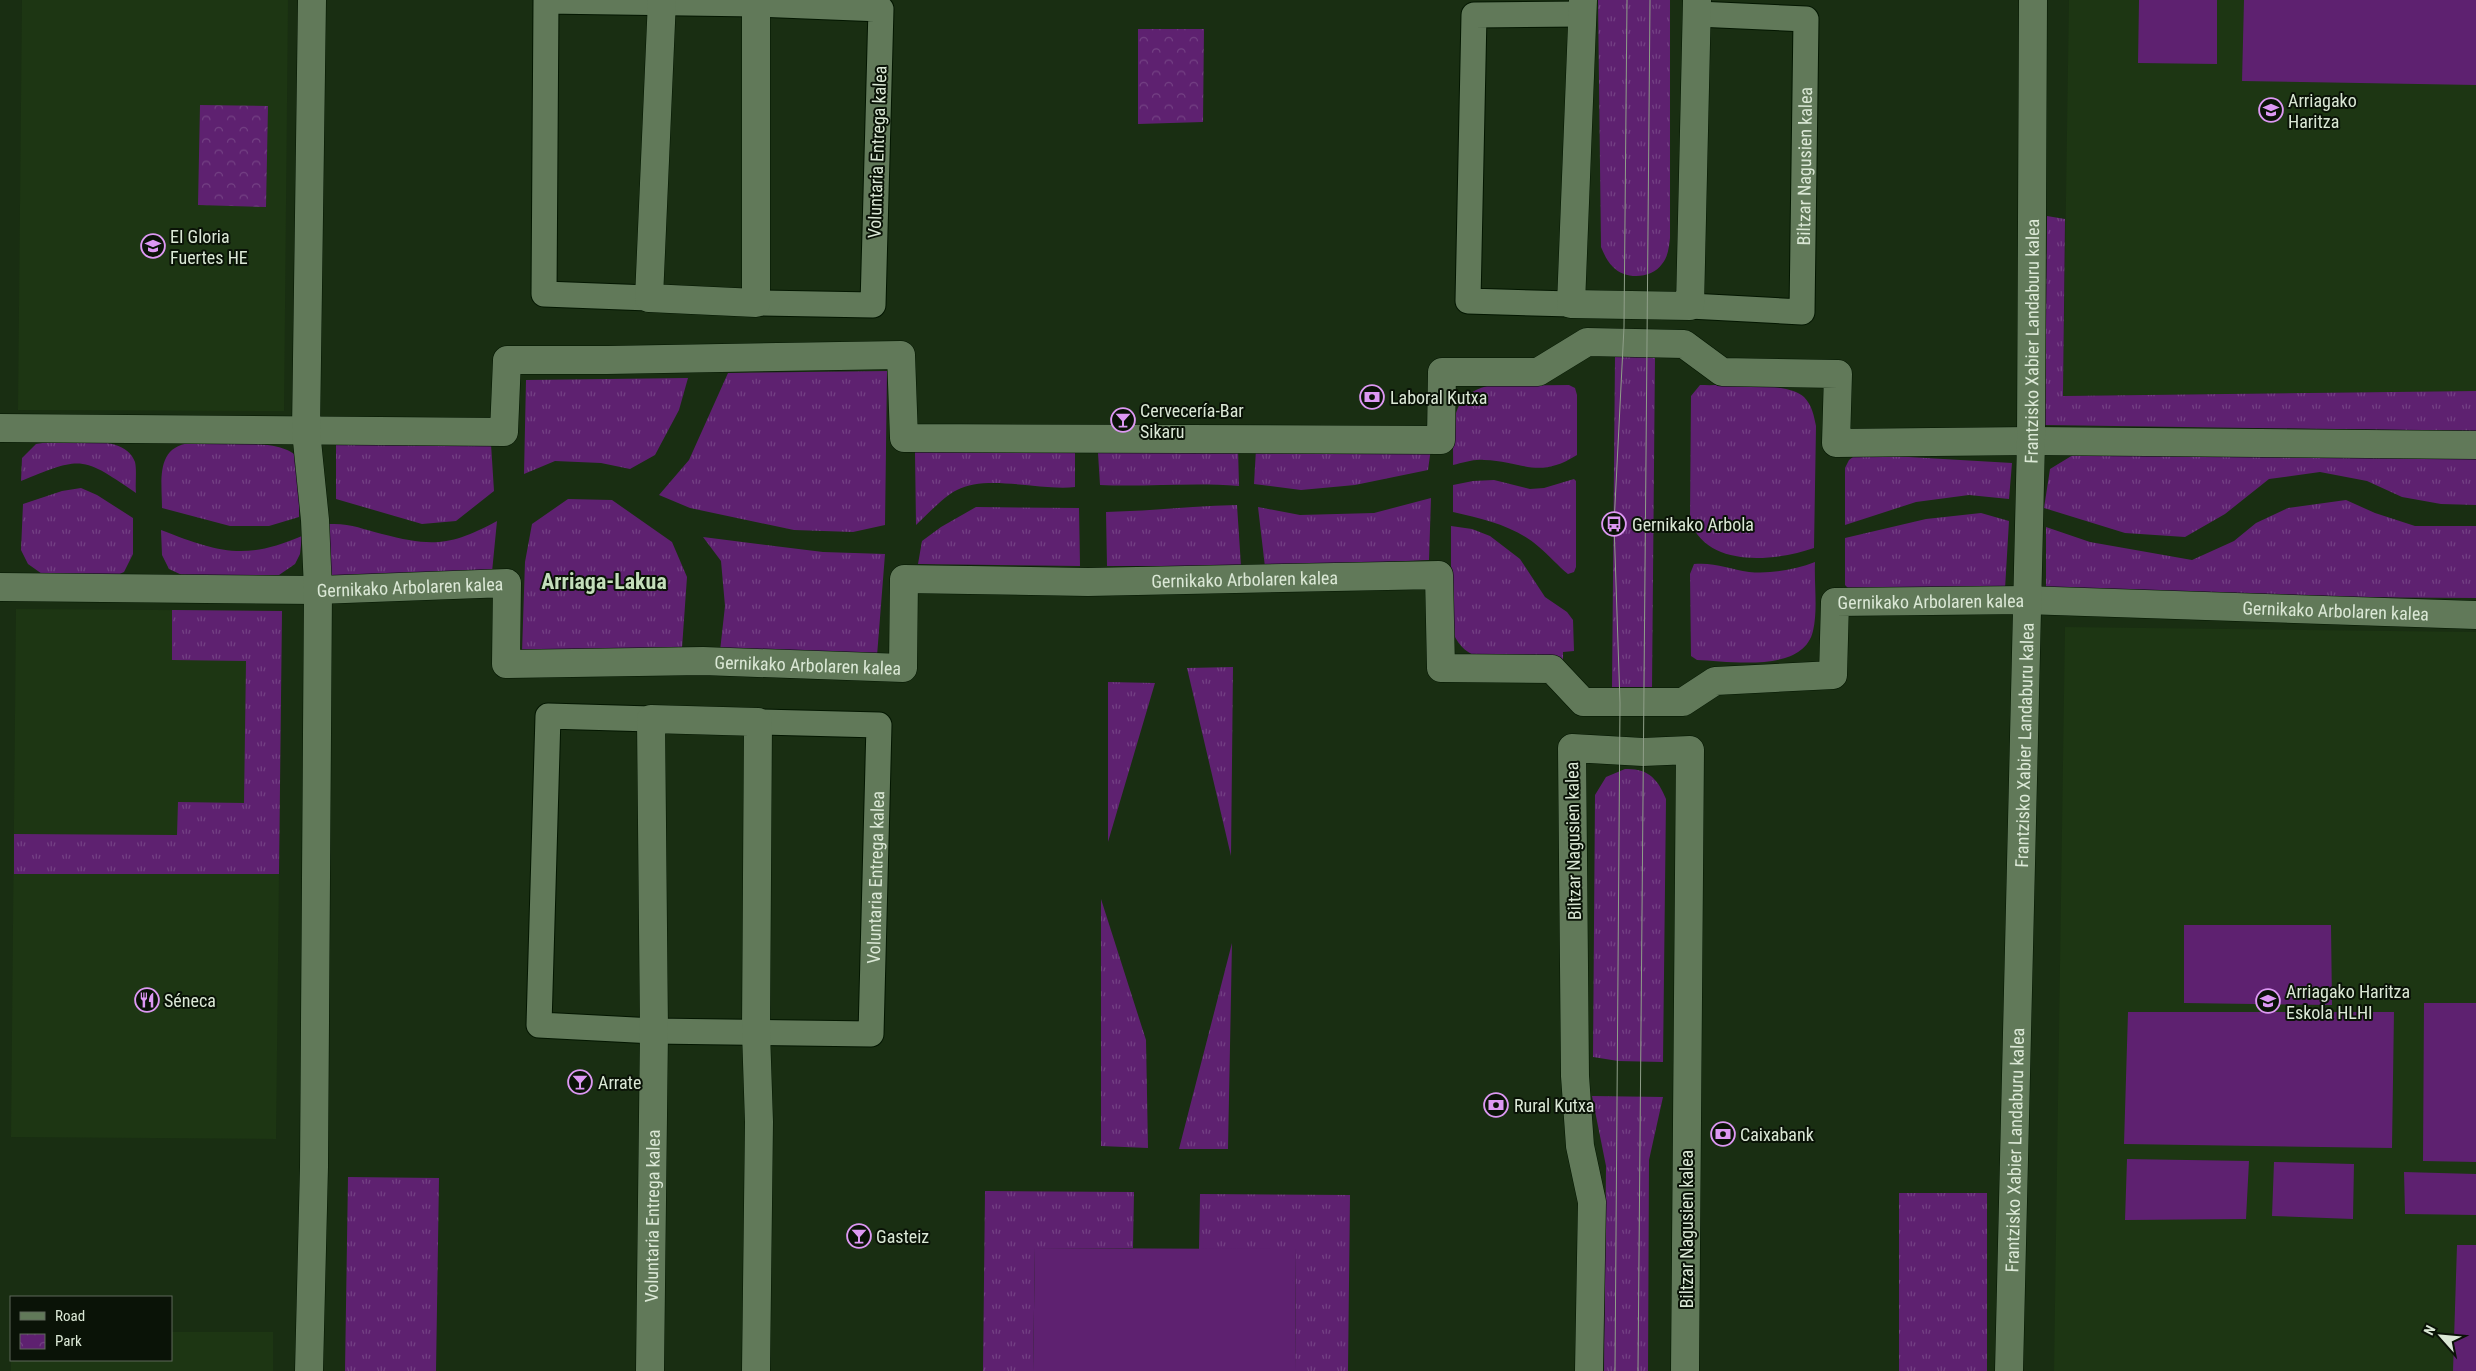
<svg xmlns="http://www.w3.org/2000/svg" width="2476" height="1371" font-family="'Roboto Condensed',sans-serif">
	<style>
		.built { fill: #1d3613 }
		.grass { fill: url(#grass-tufts) }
		.park { fill: url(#park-crowns) }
		.pitch { fill: #5e2170 }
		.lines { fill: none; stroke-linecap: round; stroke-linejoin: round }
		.service-casing { stroke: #031600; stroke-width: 27 }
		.pedestrian-casing { stroke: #031600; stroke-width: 29 }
		.minor-casing { stroke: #031600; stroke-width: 29 }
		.service { stroke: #617959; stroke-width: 25 }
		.pedestrian { stroke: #617959; stroke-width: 28 }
		.minor { stroke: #617959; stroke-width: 28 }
		.tram { stroke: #8f9f89; stroke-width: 1 }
		.labels { text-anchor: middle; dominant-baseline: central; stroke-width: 4; stroke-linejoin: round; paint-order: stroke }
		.poi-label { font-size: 18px; fill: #dbe8d6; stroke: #0a1307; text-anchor: start }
		.street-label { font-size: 18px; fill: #dbe8d6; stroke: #0a1307 }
		.district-label { font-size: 22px; font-weight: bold; fill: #c4dfbb; stroke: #0a1307 }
	</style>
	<defs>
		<pattern id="grass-tufts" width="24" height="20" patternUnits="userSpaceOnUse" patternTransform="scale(1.25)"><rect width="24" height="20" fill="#5e2170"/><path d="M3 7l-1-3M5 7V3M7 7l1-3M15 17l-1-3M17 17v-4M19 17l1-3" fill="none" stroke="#744184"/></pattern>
		<pattern id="park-crowns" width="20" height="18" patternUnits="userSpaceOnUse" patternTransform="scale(1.25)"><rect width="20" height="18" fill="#5e2170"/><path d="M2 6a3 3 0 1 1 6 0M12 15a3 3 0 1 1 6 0" fill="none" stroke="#744184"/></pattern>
	</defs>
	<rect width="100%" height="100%" fill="#192e12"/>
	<path class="built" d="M 22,0 L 288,0 L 284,411 L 18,410 Z
		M 2069,0 L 2476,0 L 2476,391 L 2063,396 Z
		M 16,609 L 282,611 L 276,1139 L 11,1137 Z
		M 2065,627 L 2476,632 L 2476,1371 L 2054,1371 Z
		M 11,1331 L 11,1360 L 171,1360 L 171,1332 L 273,1332 L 273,1371 L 11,1371 Z"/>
	<path class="grass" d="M 1598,0 L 1670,0 L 1670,238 C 1669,247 1668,257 1662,264 C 1652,279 1625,280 1613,267 C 1607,261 1604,254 1601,247 Z
		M 2047,216 L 2065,219 L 2063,396 L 2476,391 L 2476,431 L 2045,425 Z
		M 1615,357 L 1655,357 L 1652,687 L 1612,687 Z
		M 887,371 L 885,525 L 853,532 L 794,530 L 690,508 L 659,495 L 689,460 L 728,373 Z
		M 688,378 L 679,410 L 655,455 L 630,469 L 601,463 L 555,461 L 524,474 L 526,380 Z
		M 1569,385 L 1575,388 L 1577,395 L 1577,455 C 1537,480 1524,461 1484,460 C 1473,459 1463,463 1453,465 C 1454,431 1446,397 1487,386 Z
		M 1700,385 C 1725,386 1787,381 1804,397 C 1812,405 1814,416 1816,426 L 1814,548 C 1776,561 1708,569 1690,521 L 1691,396 Z
		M 49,442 C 71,442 126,434 135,462 C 137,471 135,484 136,493 C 82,456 82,456 21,481 L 22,458 L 36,444 Z
		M 190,443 C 212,443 289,438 298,459 C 302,467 299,505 299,517 L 269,526 L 230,526 L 162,508 C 162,482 155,447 190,443 Z
		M 336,443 L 491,444 L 494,491 L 456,521 L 422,524 L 336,499 Z
		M 1238,448 L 1239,486 C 1193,482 1147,487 1100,485 L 1098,453 Z
		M 1431,448 L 1428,470 L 1355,485 L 1301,490 L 1254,484 L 1256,449 Z
		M 1075,450 L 1075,487 C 1040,491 987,474 957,490 C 944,496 927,515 916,525 L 915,452 Z
		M 1857,454 L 2012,463 L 2009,499 L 1969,495 L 1916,502 L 1845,525 L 1845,468 L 1849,460 Z
		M 2073,455 L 2476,455 L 2476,505 L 2441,504 L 2402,497 L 2367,481 L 2320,472 L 2269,479 L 2225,514 L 2185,537 L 2125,533 L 2044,508 L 2050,469 Z
		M 1574,479 L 1576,481 L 1576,567 L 1574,572 L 1568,574 C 1558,566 1550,556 1539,547 C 1515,526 1484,519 1453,512 L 1453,485 L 1473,481 L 1494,480 L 1530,489 L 1544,488 Z
		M 81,488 L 97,495 L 133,518 L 133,554 L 124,572 L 113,577 L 45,576 L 28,564 L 21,550 L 23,504 L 62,491 Z
		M 1431,498 L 1429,560 L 1265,567 L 1258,507 L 1300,515 L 1374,513 Z
		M 568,499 L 612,500 L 672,542 L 687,577 L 682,648 L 522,652 L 525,562 L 532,524 Z
		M 2346,500 L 2375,513 L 2415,526 L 2476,526 L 2476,598 L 2046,595 L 2046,527 L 2090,542 L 2192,560 L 2234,541 L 2256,523 L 2288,508 Z
		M 1237,505 L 1241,566 L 1107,566 L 1106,512 C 1150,511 1193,506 1237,505 Z
		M 976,507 L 1079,508 L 1080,566 L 918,564 L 922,541 L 941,527 Z
		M 1981,513 L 2009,521 L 2005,589 L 1850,590 L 1845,585 L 1845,538 L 1926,519 Z
		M 497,521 L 492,572 L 328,577 L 329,524 C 351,523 362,529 382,534 C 432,547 451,546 497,521 Z
		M 1451,526 L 1472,529 L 1490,536 L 1520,559 L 1545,597 L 1567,612 L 1573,620 L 1574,651 L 1563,652 L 1563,660 C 1547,660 1532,660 1516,660 C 1485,659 1462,661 1451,627 Z
		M 161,530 C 218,552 244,561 302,536 L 300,554 L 295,564 L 279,575 L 184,576 L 169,569 L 162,555 Z
		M 703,537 L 823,552 L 885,554 L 877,656 L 720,651 L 725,606 L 721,561 Z
		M 1815,562 C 1814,584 1818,610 1813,631 C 1803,674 1729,661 1697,660 L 1691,656 L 1690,574 L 1694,564 C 1714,562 1730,569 1749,572 C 1771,574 1794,570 1815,562 Z
		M 172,610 L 282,611 L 279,874 L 14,874 L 14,834 L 177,835 L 178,802 L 244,803 L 246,661 L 172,660 Z
		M 1233,667 L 1231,856 L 1187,668 Z
		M 1108,682 L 1155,683 L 1108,842 Z
		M 1625,769 C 1648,768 1658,779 1666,799 L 1663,1062 L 1618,1061 L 1593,1057 L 1595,795 L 1606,777 Z
		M 1101,899 L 1146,1040 L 1148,1148 L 1101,1146 Z
		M 1232,943 L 1228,1149 L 1179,1149 Z
		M 1592,1096 L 1663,1097 L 1649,1160 L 1648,1371 L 1604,1371 L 1606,1166 Z
		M 348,1177 L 439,1178 L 436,1371 L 345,1371 Z
		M 985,1191 L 1134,1192 L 1133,1248 L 1035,1248 L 1033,1371 L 983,1371 Z
		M 1899,1193 L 1987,1193 L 1987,1371 L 1899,1371 Z
		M 1200,1194 L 1350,1195 L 1348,1371 L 1295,1371 L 1296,1249 L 1199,1249 Z"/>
	<path class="park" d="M 1138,29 L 1204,29 L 1203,122 L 1138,124 Z
		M 200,105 L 268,106 L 266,207 L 198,205 Z"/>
	<path class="pitch" d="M 2139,0 L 2217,0 L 2217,64 L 2138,63 Z
		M 2244,0 L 2476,0 L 2476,85 L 2242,81 Z
		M 2184,925 L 2331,925 L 2332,1005 L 2184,1003 Z
		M 2424,1003 L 2476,1003 L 2476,1162 L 2423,1161 Z
		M 2128,1012 L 2394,1012 L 2392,1148 L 2124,1144 Z
		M 2127,1159 L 2249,1161 L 2246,1219 L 2125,1220 Z
		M 2274,1162 L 2354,1164 L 2353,1219 L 2272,1216 Z
		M 2404,1172 L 2476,1174 L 2476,1215 L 2405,1214 Z
		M 2457,1245 L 2476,1245 L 2476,1371 L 2453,1371 Z
		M 1035,1248 L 1296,1249 L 1295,1371 L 1033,1371 Z"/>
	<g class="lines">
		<g class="service-casing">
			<g id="service">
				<path d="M 649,298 L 544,294 L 546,1 L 756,4 L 881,9 L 873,305 L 756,303"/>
				<path d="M 1571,304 L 1468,301 L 1474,15 L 1583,14"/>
				<path id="s1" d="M 1690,306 L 1802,312 L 1806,19 L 1697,14"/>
				<path id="s2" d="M 651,719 L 548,716 L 539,1025 L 654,1031 L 871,1034 L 879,725 L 758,722"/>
			</g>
		</g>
		<g class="pedestrian-casing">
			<g id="pedestrian">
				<path d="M 0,428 L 504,432 L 507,360 L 607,360 L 901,355 L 904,438 L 1441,440 L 1442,372 L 1538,372 L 1587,342 L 1684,344 L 1722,372 L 1838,374 L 1836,443 L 2031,441 L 2476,445"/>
				<path id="s3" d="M 0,587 L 318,590 L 507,583 L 506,664 L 703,661 L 903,668 L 904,579 L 1088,582 L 1439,575 L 1441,668 L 1552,669 L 1583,702 L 1683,702 L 1715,681 L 1833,675 L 1835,602 L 2026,600 L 2476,615"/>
				<path d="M 309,1371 L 314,1167 L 318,590 L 315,520 L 306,431 L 312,0"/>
				<path id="s4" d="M 2009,1371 L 2031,441 L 2033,0"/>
			</g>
		</g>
		<g class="minor-casing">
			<g id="minor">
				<path d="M 662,0 L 649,298 L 756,303 L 756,0"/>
				<path d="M 1583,0 L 1571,304 L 1690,306 L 1697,0"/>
				<path id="s5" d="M 650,1371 L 654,1031 L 651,719 L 758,722 L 756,1032 L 759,1122 L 756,1371"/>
				<path d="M 1589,1371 L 1592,1202 L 1580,1146 L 1575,1076 L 1572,748 L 1643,752 L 1690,750 L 1685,1371"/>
			</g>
		</g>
		<use href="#service" class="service"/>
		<use href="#pedestrian" class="pedestrian"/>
		<use href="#minor" class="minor"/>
		<path class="tram" d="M 1615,1371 L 1620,703 L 1614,524 L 1624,327 L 1627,0
			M 1638,1371 L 1650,0"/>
	</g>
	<defs>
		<g id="school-ring" transform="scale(1.25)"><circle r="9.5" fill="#0a1307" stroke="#dd98f3" stroke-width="1.5"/><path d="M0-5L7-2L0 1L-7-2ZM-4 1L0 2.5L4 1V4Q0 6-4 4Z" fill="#dd98f3"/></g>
		<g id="bank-ring" transform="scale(1.25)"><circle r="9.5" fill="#0a1307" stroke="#dd98f3" stroke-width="1.5"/><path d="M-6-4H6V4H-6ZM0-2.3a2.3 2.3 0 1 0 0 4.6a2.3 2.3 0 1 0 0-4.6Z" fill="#dd98f3"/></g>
		<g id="bar-ring" transform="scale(1.25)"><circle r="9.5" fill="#0a1307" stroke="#dd98f3" stroke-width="1.5"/><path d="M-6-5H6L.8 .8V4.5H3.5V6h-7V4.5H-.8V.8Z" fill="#dd98f3"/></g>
		<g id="bus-ring" transform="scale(1.25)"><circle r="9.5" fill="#0a1307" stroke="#dd98f3" stroke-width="1.5"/><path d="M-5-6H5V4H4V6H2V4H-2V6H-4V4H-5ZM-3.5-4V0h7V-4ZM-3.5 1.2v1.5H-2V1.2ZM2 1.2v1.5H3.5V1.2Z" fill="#dd98f3"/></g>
		<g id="restaurant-ring" transform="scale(1.25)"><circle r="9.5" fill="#0a1307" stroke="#dd98f3" stroke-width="1.5"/><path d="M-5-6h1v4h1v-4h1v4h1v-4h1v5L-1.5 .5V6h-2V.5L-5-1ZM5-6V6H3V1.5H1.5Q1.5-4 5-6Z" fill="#dd98f3"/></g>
	</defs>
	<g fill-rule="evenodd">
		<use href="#school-ring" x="2271" y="110"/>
		<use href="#school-ring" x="153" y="246"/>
		<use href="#bank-ring" x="1372" y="397"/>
		<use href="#bar-ring" x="1123" y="420"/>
		<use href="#bus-ring" x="1614" y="524"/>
		<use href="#restaurant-ring" x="147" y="1000"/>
		<use href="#school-ring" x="2268" y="1001"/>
		<use href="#bar-ring" x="580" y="1082"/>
		<use href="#bank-ring" x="1496" y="1105"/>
		<use href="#bank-ring" x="1723" y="1134"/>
		<use href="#bar-ring" x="859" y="1236"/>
	</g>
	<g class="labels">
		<g class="poi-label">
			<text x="2288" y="100">Arriagako<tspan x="2288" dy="21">Haritza</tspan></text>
			<text x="170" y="236">EI Gloria<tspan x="170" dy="21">Fuertes HE</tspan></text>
			<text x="1390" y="397">Laboral Kutxa</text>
			<text x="1140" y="410">Cervecería-Bar<tspan x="1140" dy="21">Sikaru</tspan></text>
			<text x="1632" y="524">Gernikako Arbola</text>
			<text x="2286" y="991">Arriagako Haritza<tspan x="2286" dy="21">Eskola HLHI</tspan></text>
			<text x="164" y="1000">Séneca</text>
			<text x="598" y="1082">Arrate</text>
			<text x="1514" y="1105">Rural Kutxa</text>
			<text x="1740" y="1134">Caixabank</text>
			<text x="876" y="1236">Gasteiz</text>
		</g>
		<g class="street-label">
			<text transform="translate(877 152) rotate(-88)">Voluntaria Entrega kalea</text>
			<text stroke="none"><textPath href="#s1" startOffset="258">Biltzar Nagusien kalea</textPath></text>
			<text stroke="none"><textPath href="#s4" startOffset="1030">Frantzisko Xabier Landaburu kalea</textPath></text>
			<text stroke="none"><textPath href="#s3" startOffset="1415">Gernikako Arbolaren kalea</textPath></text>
			<text stroke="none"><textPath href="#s3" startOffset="410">Gernikako Arbolaren kalea</textPath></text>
			<text stroke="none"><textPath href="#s3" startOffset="2284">Gernikako Arbolaren kalea</textPath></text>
			<text stroke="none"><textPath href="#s3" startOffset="2689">Gernikako Arbolaren kalea</textPath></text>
			<text stroke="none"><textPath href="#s3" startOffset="890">Gernikako Arbolaren kalea</textPath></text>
			<text stroke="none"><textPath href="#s4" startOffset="626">Frantzisko Xabier Landaburu kalea</textPath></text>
			<text transform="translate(1573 841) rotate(-91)">Biltzar Nagusien kalea</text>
			<text stroke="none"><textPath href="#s2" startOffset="901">Voluntaria Entrega kalea</textPath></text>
			<text stroke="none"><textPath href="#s4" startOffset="221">Frantzisko Xabier Landaburu kalea</textPath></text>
			<text stroke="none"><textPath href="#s5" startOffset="155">Voluntaria Entrega kalea</textPath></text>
			<text transform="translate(1686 1229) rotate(-90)">Biltzar Nagusien kalea</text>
		</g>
		<g class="district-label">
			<text x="604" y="581">Arriaga-Lakua</text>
		</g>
	</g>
	<rect x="10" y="1296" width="162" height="65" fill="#0a1307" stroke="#5e685a"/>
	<rect x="20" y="1312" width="25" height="8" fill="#617959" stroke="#5e685a"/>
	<text x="55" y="1321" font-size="15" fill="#dbe8d6">Road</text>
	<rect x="20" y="1334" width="25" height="15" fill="url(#park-crowns)" stroke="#5e685a"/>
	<text x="55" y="1346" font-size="15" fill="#dbe8d6">Park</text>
	<g transform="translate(2441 1336) rotate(297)" stroke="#0a1307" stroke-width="4" paint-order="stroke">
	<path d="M0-4L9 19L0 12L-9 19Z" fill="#dbe8d6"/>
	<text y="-8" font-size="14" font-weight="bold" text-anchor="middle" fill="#dbe8d6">N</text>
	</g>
</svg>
